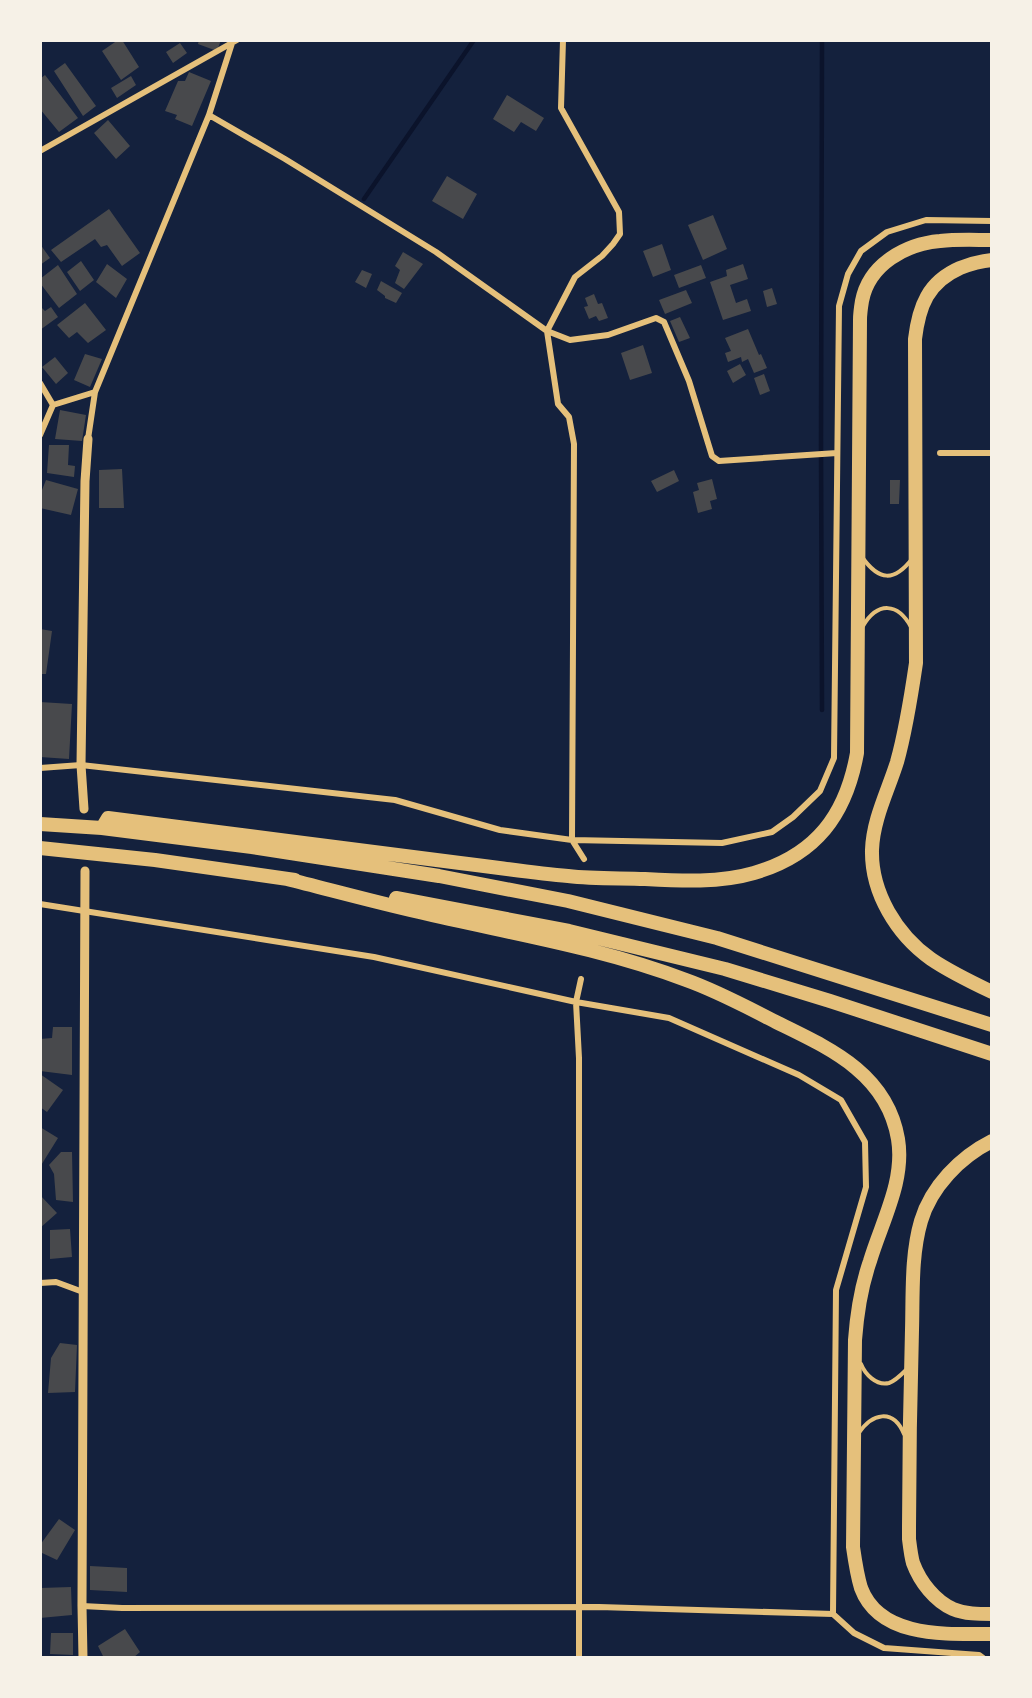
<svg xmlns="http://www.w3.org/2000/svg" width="1032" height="1698" font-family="'Fira Sans Condensed',sans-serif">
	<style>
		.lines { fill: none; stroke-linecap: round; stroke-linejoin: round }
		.stream { stroke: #0b132b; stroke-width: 4.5 }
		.building { fill: #48494c }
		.service { stroke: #e5c07b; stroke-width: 4 }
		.minor { stroke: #e5c07b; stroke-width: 6 }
		.tertiary { stroke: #e5c07b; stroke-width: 9 }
		.motorway { stroke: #e5c07b; stroke-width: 14 }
	</style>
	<rect width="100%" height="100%" fill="#14213d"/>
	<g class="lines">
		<path class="stream" d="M 822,40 L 821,445 L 822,710
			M 364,199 L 474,40"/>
	</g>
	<path class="building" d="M 118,40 L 122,40 L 139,67 L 121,80 L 102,51 Z
		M 199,40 L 221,40 L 217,51 L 198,44 Z
		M 180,43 L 187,53 L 173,63 L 166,52 Z
		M 65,63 L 96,106 L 83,116 L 54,71 Z
		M 189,72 L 211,81 L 192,126 L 175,119 L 177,115 L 165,111 L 178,81 L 185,81 Z
		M 45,75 L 78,118 L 59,132 L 40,109 L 40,79 Z
		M 131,76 L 136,85 L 117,98 L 111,88 Z
		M 507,95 L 544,118 L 536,131 L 521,122 L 514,132 L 493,119 Z
		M 108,120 L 130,146 L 116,159 L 94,133 Z
		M 447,176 L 477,194 L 463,219 L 432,201 Z
		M 109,209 L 140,253 L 122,266 L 107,245 L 101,247 L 95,239 L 61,262 L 51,250 Z
		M 713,215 L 727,249 L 703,260 L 688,225 Z
		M 40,244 L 50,258 L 40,265 Z
		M 662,244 L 671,270 L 653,277 L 643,251 Z
		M 403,252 L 423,264 L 404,289 L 395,283 L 400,270 L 395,266 Z
		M 81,261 L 94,280 L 80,291 L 67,272 Z
		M 107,264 L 127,279 L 116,298 L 96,282 Z
		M 743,264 L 748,279 L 730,285 L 736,303 L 747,299 L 751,311 L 723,320 L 710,282 L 727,276 L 726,270 Z
		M 58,265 L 77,294 L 59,308 L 40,283 L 40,279 Z
		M 701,265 L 706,278 L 679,288 L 674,275 Z
		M 362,270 L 372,274 L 366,288 L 355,282 Z
		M 381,281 L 402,293 L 396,303 L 385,298 L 385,296 L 377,290 Z
		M 772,288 L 777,304 L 767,307 L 763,291 Z
		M 686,290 L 692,303 L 665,314 L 659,300 Z
		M 594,294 L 598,304 L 602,303 L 608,318 L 599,321 L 596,316 L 589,319 L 584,307 L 588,306 L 585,298 Z
		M 85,303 L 106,330 L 88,343 L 77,332 L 69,338 L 57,325 Z
		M 40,306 L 45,311 L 51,307 L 58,317 L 40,330 Z
		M 680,317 L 690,338 L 679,342 L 670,321 Z
		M 748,329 L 759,355 L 761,354 L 767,368 L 754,373 L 748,359 L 742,362 L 741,357 L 728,362 L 725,353 L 731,351 L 725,338 Z
		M 643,345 L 652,373 L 630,380 L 621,353 Z
		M 85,354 L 102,359 L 90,387 L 74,380 Z
		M 55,357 L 68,373 L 56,384 L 42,367 Z
		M 740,364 L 746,375 L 733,383 L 727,371 Z
		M 764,374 L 770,391 L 760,395 L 754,378 Z
		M 60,410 L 86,415 L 82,441 L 55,439 Z
		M 49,445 L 69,445 L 68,465 L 75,466 L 74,477 L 47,473 Z
		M 122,469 L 124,508 L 99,508 L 99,470 Z
		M 674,470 L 679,481 L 657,492 L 651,481 Z
		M 712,479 L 717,499 L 710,501 L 712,509 L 698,513 L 693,492 L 699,490 L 697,483 Z
		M 46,480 L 78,489 L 71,515 L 40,508 L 40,495 Z
		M 890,480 L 900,480 L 899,504 L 890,504 Z
		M 40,629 L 52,631 L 46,674 L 40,674 Z
		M 40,702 L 72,704 L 69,759 L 40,757 Z
		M 53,1027 L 72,1027 L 72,1075 L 40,1071 L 40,1039 L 52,1038 Z
		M 40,1074 L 63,1090 L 47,1112 L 40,1107 Z
		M 40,1127 L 58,1138 L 40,1167 Z
		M 61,1152 L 72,1152 L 73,1202 L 56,1200 L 54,1174 L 49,1165 Z
		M 40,1195 L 57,1213 L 40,1228 Z
		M 70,1229 L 72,1257 L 50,1259 L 50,1230 Z
		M 60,1343 L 77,1345 L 75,1392 L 48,1393 L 51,1358 Z
		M 59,1519 L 75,1530 L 57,1560 L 40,1552 L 40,1545 Z
		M 90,1566 L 127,1568 L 127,1592 L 90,1590 Z
		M 71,1587 L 72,1615 L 40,1618 L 40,1588 Z
		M 125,1629 L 140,1652 L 133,1658 L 104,1658 L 98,1646 Z
		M 51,1633 L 73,1633 L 73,1655 L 50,1654 Z"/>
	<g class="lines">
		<path class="service" d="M 862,557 C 879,581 894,582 912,559
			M 863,626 C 878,601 898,603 911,627
			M 861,1364 C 865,1374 876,1386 889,1383 C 895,1381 902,1374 906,1370
			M 858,1434 C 872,1413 893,1408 904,1434"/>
		<path class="minor" d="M 563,40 L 561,108 L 619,212 L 620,234 L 613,244 L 602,256 L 575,277 L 547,331 L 558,404 L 569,417 L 574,444 L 572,840 L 584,859
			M 209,115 L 285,159 L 436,252 L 547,331 L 570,340 L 608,335 L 656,318 L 664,322 L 689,381 L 712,456 L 719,461 L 837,453
			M 40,151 L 237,40
			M 40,383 L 53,405
			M 53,405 L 95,392
			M 40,435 L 53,405
			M 88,439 L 95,392 L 209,115 L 233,40
			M 940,453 L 992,453
			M 40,768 L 81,765 L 395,800 L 500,830 L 572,840 L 722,843 L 772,832 L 793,817 L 820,791 L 834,758 L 839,306 L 848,274 L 861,251 L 887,232 L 926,220 L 992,221
			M 40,904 L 374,957 L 576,1002 L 669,1018 L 799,1075 L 841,1100 L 865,1142 L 866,1187 L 836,1290 L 833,1614
			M 40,1283 L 56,1282 L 83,1292
			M 82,1606 L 122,1608 L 599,1607 L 833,1614 L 854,1633 L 884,1648 L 979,1655 L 983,1658
			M 579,1658 L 579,1058 L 576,1002 L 581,979"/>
		<path class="tertiary" d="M 84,809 L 81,765 L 85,481 L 88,439
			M 83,1658 L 82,1606 L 85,871"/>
		<path class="motorway" d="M 992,260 C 981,261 970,264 960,268 C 928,282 919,306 915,339 L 916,663 C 911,697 906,730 897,762 C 888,791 873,819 872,850 C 871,893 897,935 931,959 C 950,972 971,982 992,992
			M 40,824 L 102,828 L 252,847 L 439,876 L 568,901 L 717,938 L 992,1025
			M 102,828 L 108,818 C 225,833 343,848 460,863 C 496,867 532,873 568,876 C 594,879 620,878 645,879 C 681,881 720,883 754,873 C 816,855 846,815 857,753 L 860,320 C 860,314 861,307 862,301 C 869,264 906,244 940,241 C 957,239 975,240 992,240
			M 40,848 L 155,860 L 295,880
			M 287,879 C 331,890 375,902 419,912 C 508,933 599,947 686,980 C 717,991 747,1007 776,1022 C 829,1048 887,1073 898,1139 C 905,1181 882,1221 870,1261 C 861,1287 857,1313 855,1340 L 853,1547 C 855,1561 857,1575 861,1588 C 880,1639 948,1634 992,1634
			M 396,898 L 569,931 L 725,969 L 830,1001 L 992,1054
			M 992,1141 C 960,1157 931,1187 921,1221 C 911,1255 913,1294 912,1330 C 910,1400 909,1470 909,1539 C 910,1547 911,1556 913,1563 C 920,1582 935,1601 953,1609 C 965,1614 979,1614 992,1614"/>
	</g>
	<rect width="1032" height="1698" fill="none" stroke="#f6f1e7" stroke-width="84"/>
</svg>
